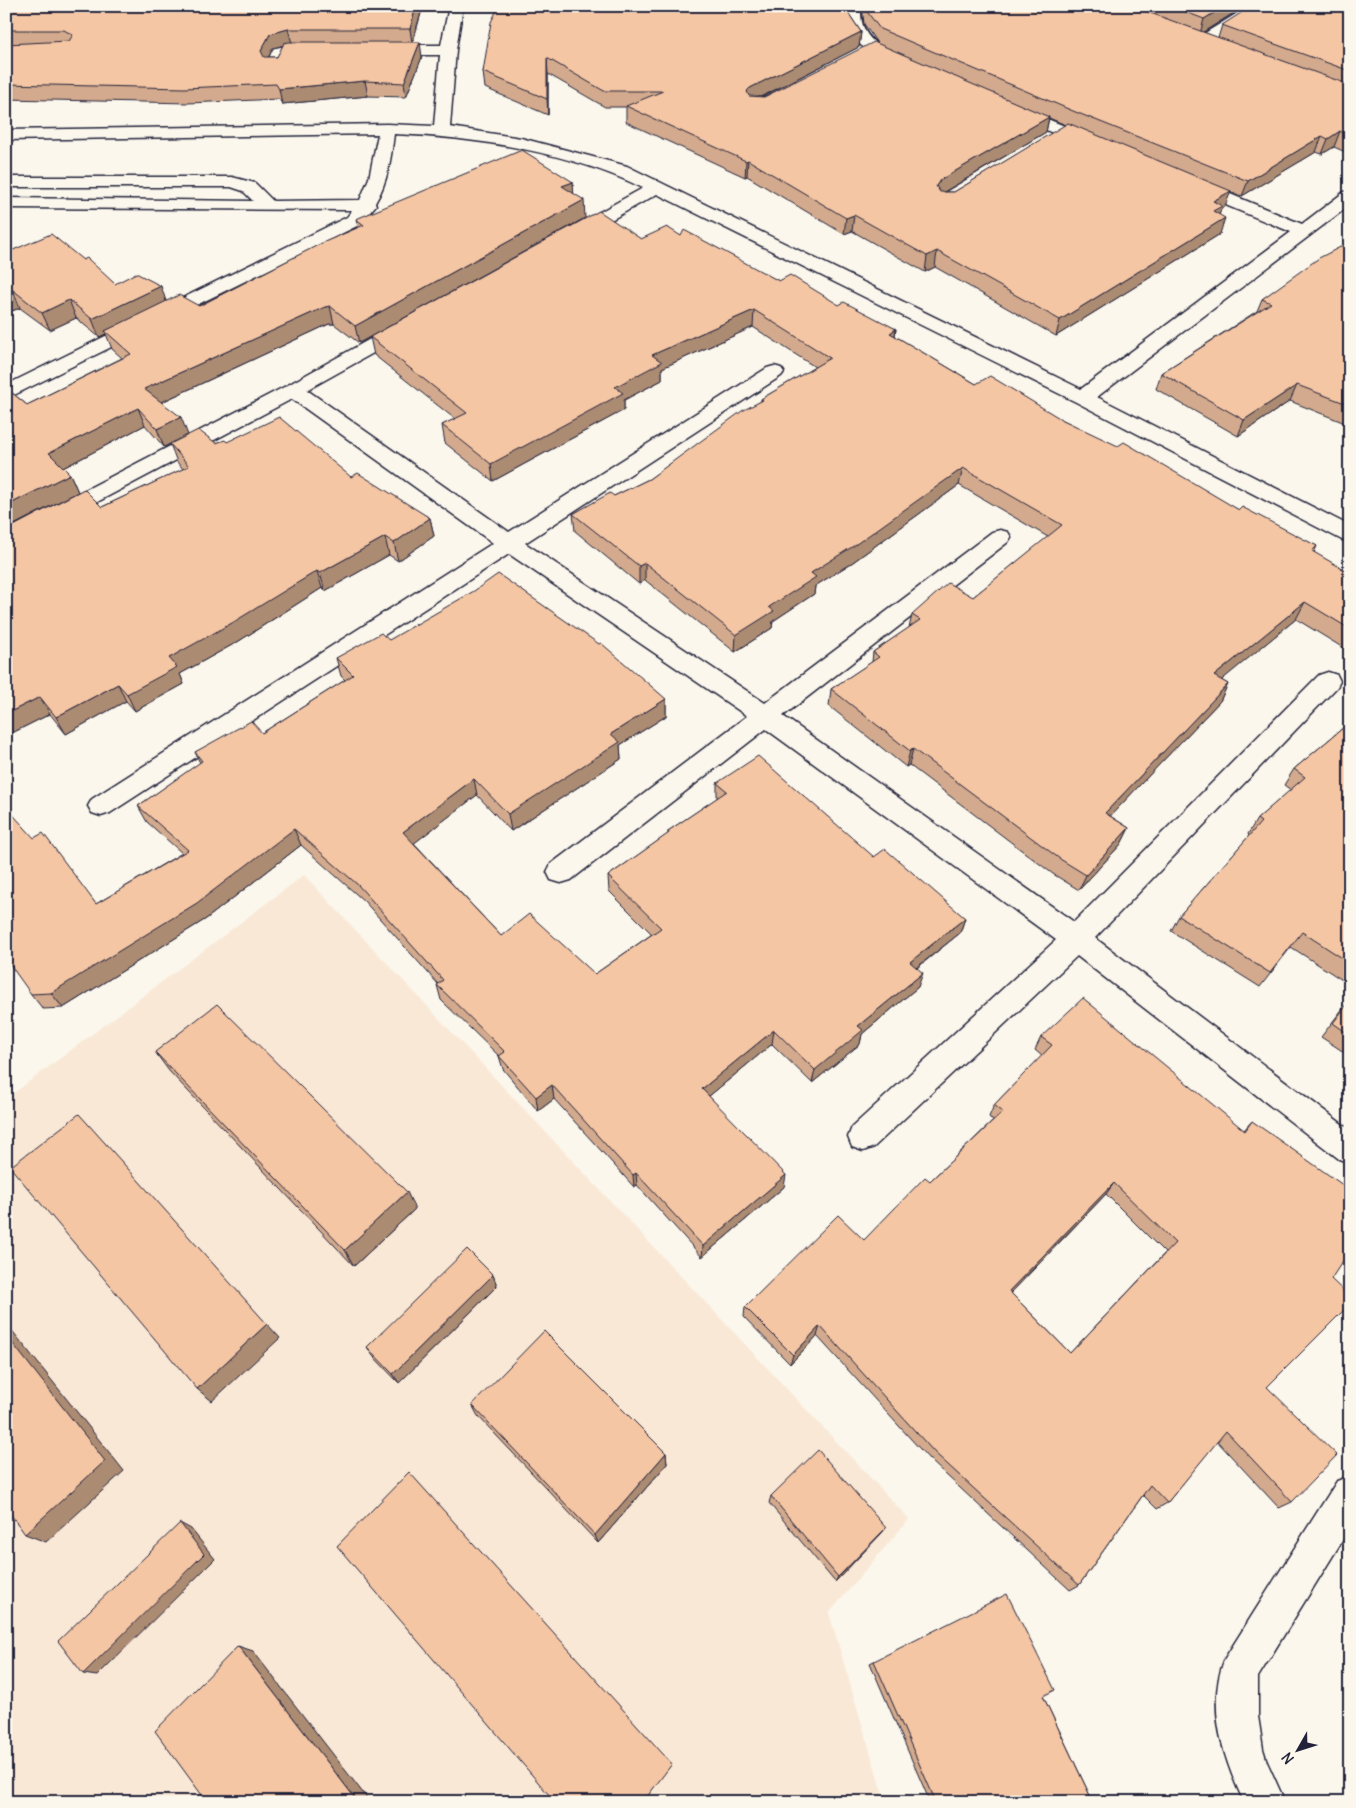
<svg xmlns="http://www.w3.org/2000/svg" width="1356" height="1808" font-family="Delius,sans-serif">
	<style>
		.built { fill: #f9e8d6 }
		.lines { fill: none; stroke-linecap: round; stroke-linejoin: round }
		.minor-casing { stroke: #22223b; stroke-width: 3 }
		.minor { fill: #fbf7ec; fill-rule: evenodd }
		.wall { fill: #d3aa8d; stroke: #22223b; fill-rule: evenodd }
		.shaded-wall { fill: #ac8b73; stroke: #22223b }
		.building { fill: #f5c6a4; stroke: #22223b; fill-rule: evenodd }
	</style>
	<rect width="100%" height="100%" fill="#fbf7ec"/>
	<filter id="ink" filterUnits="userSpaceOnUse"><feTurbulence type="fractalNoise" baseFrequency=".02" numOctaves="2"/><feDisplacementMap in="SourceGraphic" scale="10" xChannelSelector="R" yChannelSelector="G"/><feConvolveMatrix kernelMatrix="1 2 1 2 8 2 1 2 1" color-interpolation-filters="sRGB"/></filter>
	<g filter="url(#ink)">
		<path class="built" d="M 304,875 L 909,1519 L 829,1613 L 885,1802 L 6,1802 L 6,1099 Z"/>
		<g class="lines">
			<g class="minor-casing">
				<path id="minor" d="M 449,6 L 463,6 L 456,50 L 450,127 L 521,138 L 627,166 L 1081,389 L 1291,232 L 1187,189 L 1184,185 L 1187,181 L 1193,180 L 1199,181 L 1302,224 L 1344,192 L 1350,191 L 1350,205 L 1097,397 L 1350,526 L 1350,542 L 1342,540 L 1076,402 L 657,194 L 581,237 L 575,238 L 569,237 L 566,233 L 569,229 L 643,188 C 570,152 475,137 394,134 C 391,158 388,182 375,203 L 376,205 L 359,225 L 6,399 L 6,385 L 347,217 L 352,210 L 6,208 L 6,198 L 253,201 L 243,191 L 231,187 L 6,187 L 6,177 L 232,177 L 255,183 L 273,201 L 360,200 L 369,178 L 378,134 L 6,140 L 6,130 L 387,124 L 434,126 L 440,55 L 383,55 L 378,53 L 375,50 L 378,47 L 383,45 L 441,45 Z
					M 847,6 L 861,6 C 859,39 879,47 905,58 L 908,61 L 905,64 C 897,66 891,63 883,59 C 860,49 844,33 847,6 Z
					M 1249,6 L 1267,6 L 1207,44 L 1197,44 L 1194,41 L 1197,38 Z
					M 1013,105 L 1099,140 L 1101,144 L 1099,148 L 1087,148 L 1007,113 L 1005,110 L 1007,107 Z
					M 404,322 L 411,324 L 414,328 L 411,332 L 307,390 L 509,532 L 767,368 L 774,366 L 781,368 L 784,372 L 781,376 L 525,543 L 765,703 L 992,532 L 1000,530 L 1008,532 L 1011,537 L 1008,542 L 783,716 L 1074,922 L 1319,675 L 1328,672 L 1337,675 L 1340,681 L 1337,687 L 1095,938 L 1350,1130 L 1350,1163 L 1339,1159 L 1077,956 L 874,1147 L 863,1151 L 852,1147 L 848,1137 L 852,1127 L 1056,940 L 766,729 L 571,880 L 561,883 L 551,880 L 547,872 L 551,864 L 747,716 L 509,554 L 110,813 L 101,816 L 92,813 L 88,806 L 92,799 L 493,543 L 292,399 L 14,546 L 6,548 L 6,531 L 286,386 L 397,324 Z
					M 1350,1476 L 1350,1528 L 1258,1677 L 1258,1716 L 1263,1749 L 1267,1762 L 1285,1802 L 1244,1802 C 1223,1759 1206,1704 1225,1658 L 1337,1481 Z"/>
			</g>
			<use href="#minor" class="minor"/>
		</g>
		<path class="wall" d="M 6,6 L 423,6 L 413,42 L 422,57 L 406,97 L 368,96 L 282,104 L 279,99 L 188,103 L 6,99 ZM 283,46 L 277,57 L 269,57 L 273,48 Z
			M 499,6 L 847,11 L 861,32 L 859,47 L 762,97 L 764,97 L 877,43 L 864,24 L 862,6 L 1245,6 L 1203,32 L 1218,38 L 1222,25 L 1350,6 L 1350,154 L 1334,147 L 1322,154 L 1316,152 L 1242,196 L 1230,192 L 1225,206 L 1221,209 L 1219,215 L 1220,234 L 1056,336 L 935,267 L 925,272 L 852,231 L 844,234 L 747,176 L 745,177 L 626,122 L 626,107 L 605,107 L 548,74 L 548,115 L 485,88 L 483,72 ZM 1049,118 L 1066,125 L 954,192 L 945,192 L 1046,132 Z
			M 573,182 L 573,194 L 585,218 L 359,343 L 334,324 L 329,324 L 162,402 L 188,435 L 164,447 L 145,425 L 63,468 L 70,474 L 78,492 L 6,529 L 6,388 L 27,405 L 122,358 L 112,349 L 106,334 L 99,337 L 76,318 L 50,330 L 20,308 L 6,313 L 6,253 L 83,260 L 115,284 L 166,301 L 199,306 L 358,227 L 356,219 Z
			M 681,236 L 779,281 L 896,329 L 895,336 L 976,384 L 1061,419 L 1239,510 L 1317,546 L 1314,553 L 1350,573 L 1350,652 L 1296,619 L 1221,680 L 1228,684 L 1220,701 L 1110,816 L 1129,828 L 1121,844 L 1079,890 L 1053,874 L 909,765 L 906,767 L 829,706 L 831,689 L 872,662 L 873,652 L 909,628 L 912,615 L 973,597 L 1048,537 L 959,485 L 853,562 L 815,586 L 814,594 L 773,621 L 772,628 L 735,652 L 645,580 L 639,584 L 575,531 L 573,514 L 614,496 L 649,479 L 761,401 L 761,399 L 815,367 L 753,327 L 662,368 L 662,380 L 624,400 L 624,410 L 493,481 L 445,443 L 442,425 L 455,419 L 374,355 L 370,337 L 641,239 Z
			M 1350,242 L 1350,425 L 1290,401 L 1238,436 L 1156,389 L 1161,373 L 1257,311 L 1262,299 Z
			M 227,442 L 351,477 L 430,518 L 434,536 L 398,561 L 389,555 L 325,591 L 322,588 L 239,641 L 180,674 L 184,684 L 135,711 L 126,701 L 66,734 L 50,714 L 6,736 L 102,507 L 183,469 L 177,462 L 170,444 Z
			M 389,640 L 666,699 L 666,716 L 620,745 L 621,759 L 511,831 L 477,795 L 414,843 L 501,936 L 595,974 L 652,934 L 609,891 L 608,876 L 668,834 L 668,831 L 717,798 L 717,783 L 874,857 L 965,918 L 960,933 L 917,968 L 918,987 L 862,1034 L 860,1044 L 812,1083 L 772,1044 L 709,1096 L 784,1187 L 702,1257 L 637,1185 L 634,1187 L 554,1099 L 538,1111 L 503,1069 L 499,1056 L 441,1000 L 437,985 L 438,984 L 364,901 L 301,845 L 206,919 L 63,1008 L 43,1009 L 31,994 L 34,838 L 96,904 L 182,853 L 147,822 L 138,806 L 200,763 L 195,752 L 262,733 L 345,680 L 341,676 L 336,658 Z
			M 1350,722 L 1350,985 L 1291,947 L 1260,987 L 1171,931 L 1179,916 L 1249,836 L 1248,834 L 1257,819 L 1291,790 L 1284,785 L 1294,769 Z
			M 1350,999 L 1350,1056 L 1321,1037 Z
			M 1041,1037 L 1244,1130 L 1252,1121 L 1331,1279 L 1267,1387 L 1292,1502 L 1279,1508 L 1217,1441 L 1167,1503 L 1157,1509 L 1143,1495 L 1079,1585 L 1070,1590 L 930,1460 L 817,1336 L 790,1364 L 744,1317 L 745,1307 L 864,1240 L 930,1181 L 993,1121 L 989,1117 L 994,1105 L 1042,1056 L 1035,1050 ZM 1106,1194 L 1165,1253 L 1070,1353 L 1011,1293 Z
			M 155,1052 L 415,1209 L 354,1266 L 169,1071 Z
			M 493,1275 L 497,1286 L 399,1383 L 373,1356 L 367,1347 Z
			M 472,1405 L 666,1453 L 667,1464 L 598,1543 L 478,1416 Z
			M 771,1496 L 886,1528 L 835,1582 L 769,1503 Z
			M 874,1661 L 1043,1696 L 1093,1802 L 930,1802 L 870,1663 Z"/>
		<path class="shaded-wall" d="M 416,6 L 423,6 L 412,43 L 410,29 Z
			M 1225,6 L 1245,6 L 1200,34 L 1204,19 Z
			M 288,29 L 292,43 L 273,48 L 264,66 L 261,51 L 270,34 Z
			M 861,32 L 859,47 L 749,103 L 747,91 L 750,88 Z
			M 420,42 L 422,57 L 406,97 L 404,83 Z
			M 547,58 L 548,74 L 548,115 L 547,99 Z
			M 365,81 L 368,96 L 282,104 L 279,89 Z
			M 1049,117 L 1046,132 L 937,196 L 936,186 L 940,180 Z
			M 1340,131 L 1334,147 L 1322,154 L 1328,139 Z
			M 1322,136 L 1316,152 L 1242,196 L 1248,181 Z
			M 748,160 L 747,176 L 745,177 L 746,161 Z
			M 573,182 L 574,199 L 562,186 Z
			M 1231,191 L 1225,206 L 1221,209 L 1217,222 L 1212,215 L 1213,201 Z
			M 584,200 L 585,218 L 359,343 L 355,326 Z
			M 854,215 L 852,231 L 844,234 L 846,218 Z
			M 1225,218 L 1220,234 L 1056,336 L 1060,320 Z
			M 937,251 L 935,267 L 925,272 L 927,256 Z
			M 161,286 L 167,304 L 105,331 L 106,334 L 99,337 L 92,319 Z
			M 13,290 L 20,308 L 6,313 L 6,292 Z
			M 69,300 L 76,318 L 50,330 L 42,313 Z
			M 330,306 L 334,324 L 329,324 L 151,407 L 144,389 L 325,307 Z
			M 754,310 L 753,327 L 662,368 L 662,380 L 624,400 L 624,410 L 493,481 L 491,464 L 615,387 L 652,355 Z
			M 896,329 L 893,347 L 890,333 Z
			M 1297,385 L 1290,401 L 1238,436 L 1244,420 Z
			M 138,408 L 145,425 L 57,471 L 49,453 Z
			M 181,417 L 188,435 L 164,447 L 157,429 Z
			M 963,468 L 959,485 L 853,562 L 815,586 L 814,594 L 773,621 L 772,628 L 735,652 L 736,635 L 769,607 L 811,573 Z
			M 70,474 L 78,492 L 6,529 L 6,506 Z
			M 430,518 L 434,536 L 398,561 L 394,543 Z
			M 385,537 L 389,555 L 325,591 L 320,573 Z
			M 645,563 L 645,580 L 639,584 L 639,566 Z
			M 317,571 L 322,588 L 239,641 L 180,674 L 184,684 L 135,711 L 127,694 L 169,658 Z
			M 1305,602 L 1296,619 L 1206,693 L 1214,676 Z
			M 118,684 L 126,701 L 66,734 L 56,717 Z
			M 1228,684 L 1220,701 L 1098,829 L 1105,813 Z
			M 40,697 L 50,714 L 6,736 L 6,714 Z
			M 666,699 L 666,716 L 620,745 L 621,759 L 511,831 L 508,814 L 611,734 Z
			M 913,749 L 909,765 L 906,767 L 910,751 Z
			M 474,779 L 477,795 L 408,848 L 403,832 Z
			M 1129,828 L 1121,844 L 1079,890 L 1086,875 Z
			M 294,829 L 301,845 L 206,919 L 63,1008 L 51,993 Z
			M 965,918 L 960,933 L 906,976 L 910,962 Z
			M 923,973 L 918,987 L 862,1034 L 860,1044 L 812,1083 L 815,1070 L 858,1026 Z
			M 774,1030 L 772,1044 L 702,1102 L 702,1089 Z
			M 552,1085 L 554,1099 L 538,1111 L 536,1097 Z
			M 636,1173 L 637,1185 L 634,1187 L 633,1175 Z
			M 786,1175 L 784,1187 L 702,1257 L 703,1246 Z
			M 1114,1183 L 1106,1194 L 1002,1301 L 1009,1291 Z
			M 407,1192 L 415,1209 L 354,1266 L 345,1250 Z
			M 493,1275 L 497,1286 L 399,1383 L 393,1374 Z
			M 6,1323 L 124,1471 L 46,1542 L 25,1534 L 6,1335 Z
			M 267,1324 L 280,1338 L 212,1401 L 197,1389 Z
			M 820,1326 L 817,1336 L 790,1364 L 793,1355 Z
			M 666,1453 L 667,1464 L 598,1543 L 595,1535 Z
			M 180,1523 L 191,1529 L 215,1559 L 97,1676 L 83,1674 Z
			M 886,1528 L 881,1534 L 835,1582 L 838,1577 Z
			M 238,1646 L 253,1651 L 370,1802 L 358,1802 Z"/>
		<path class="building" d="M 6,6 L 416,6 L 410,29 L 288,29 L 270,34 L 261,51 L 264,57 L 277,57 L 284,43 L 289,42 L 420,42 L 404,83 L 365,81 L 279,89 L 276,84 L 184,88 L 6,84 L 6,44 L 69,41 L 73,35 L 64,30 L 6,30 Z
			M 499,6 L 847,6 L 847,11 L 861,32 L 750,88 L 747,91 L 749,96 L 764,97 L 874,42 L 1049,117 L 940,180 L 936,186 L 940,192 L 954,192 L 1068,123 L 1231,191 L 1213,201 L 1222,206 L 1213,211 L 1225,218 L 1060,320 L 937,251 L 927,256 L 854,215 L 846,218 L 748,160 L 746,161 L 626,106 L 663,91 L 604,91 L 547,58 L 547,99 L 483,72 L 491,22 Z
			M 865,6 L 1131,6 L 1350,85 L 1350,136 L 1340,131 L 1328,139 L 1322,136 L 1248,181 L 1073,111 L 880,29 L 865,9 Z
			M 1170,6 L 1225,6 L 1204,19 Z
			M 1252,6 L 1350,6 L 1350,71 L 1222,25 Z
			M 522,150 L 573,182 L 562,186 L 584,200 L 355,326 L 330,306 L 325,307 L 144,389 L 181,417 L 157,429 L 138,408 L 49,453 L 70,474 L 6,506 L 6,388 L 27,405 L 131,354 L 105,331 L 179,295 L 199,306 L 322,243 L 364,225 L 356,219 Z
			M 599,211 L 641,239 L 667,227 L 681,236 L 684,230 L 779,281 L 790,275 L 839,305 L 844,302 L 896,329 L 890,333 L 976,384 L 990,376 L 1061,419 L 1118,446 L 1124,442 L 1239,510 L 1242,507 L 1317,546 L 1312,551 L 1350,573 L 1350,629 L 1305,602 L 1214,676 L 1228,684 L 1105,813 L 1129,828 L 1086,875 L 1060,859 L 913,749 L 910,751 L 831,689 L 879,657 L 873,652 L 920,620 L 912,615 L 948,583 L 973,597 L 1062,525 L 963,468 L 855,545 L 811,573 L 816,577 L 769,607 L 774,611 L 736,635 L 645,563 L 639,566 L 573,514 L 610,493 L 614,496 L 649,479 L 742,411 L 763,400 L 761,399 L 830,358 L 754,310 L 652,355 L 662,362 L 615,387 L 623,393 L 491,464 L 442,425 L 467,413 L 370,337 Z
			M 51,234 L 83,260 L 87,258 L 115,284 L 136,273 L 161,286 L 92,319 L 69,300 L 42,313 L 13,290 L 6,292 L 6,253 Z
			M 1350,242 L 1350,405 L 1297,385 L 1244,420 L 1161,373 L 1271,303 L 1262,299 L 1319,258 Z
			M 279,417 L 351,477 L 358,473 L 430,518 L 394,543 L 385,537 L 320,573 L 317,571 L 232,623 L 169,658 L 177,667 L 127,694 L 118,684 L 56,717 L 40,697 L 6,714 L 6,530 L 84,489 L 102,507 L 189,466 L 170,444 L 198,430 L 216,443 L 225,440 L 227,442 Z
			M 498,574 L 599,644 L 601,643 L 666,699 L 611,734 L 620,742 L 508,814 L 474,779 L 403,832 L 501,936 L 529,914 L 595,974 L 661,928 L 608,876 L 669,833 L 668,831 L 727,791 L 717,783 L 758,756 L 874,857 L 885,849 L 965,918 L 910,962 L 923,973 L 858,1026 L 863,1030 L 815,1070 L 774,1030 L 702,1089 L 786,1175 L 703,1246 L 636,1173 L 633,1175 L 552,1085 L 536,1097 L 499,1056 L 505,1052 L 437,985 L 443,980 L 358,885 L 294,829 L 197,903 L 51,993 L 31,994 L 6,959 L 6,807 L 34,838 L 43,833 L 96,904 L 188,850 L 138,806 L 202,761 L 195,752 L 251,721 L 262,733 L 353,675 L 336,658 L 381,633 L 389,640 L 474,591 Z
			M 1350,722 L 1350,963 L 1302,932 L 1270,973 L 1179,916 L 1261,822 L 1257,819 L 1305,777 L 1294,769 Z
			M 1083,998 L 1245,1131 L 1252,1121 L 1350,1190 L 1350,1250 L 1331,1279 L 1350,1297 L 1350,1304 L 1267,1387 L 1337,1455 L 1292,1502 L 1226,1431 L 1167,1503 L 1150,1485 L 1079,1585 L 935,1453 L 820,1326 L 793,1355 L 745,1307 L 838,1215 L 864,1240 L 925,1177 L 930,1181 L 1003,1112 L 994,1105 L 1052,1045 L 1041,1037 ZM 1114,1183 L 1175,1243 L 1070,1353 L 1009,1291 Z
			M 1350,1001 L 1350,1035 L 1333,1023 Z
			M 217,1004 L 407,1192 L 345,1250 L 155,1052 Z
			M 79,1114 L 267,1324 L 197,1389 L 10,1167 Z
			M 467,1249 L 493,1275 L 393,1374 L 367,1347 Z
			M 544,1331 L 666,1453 L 595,1535 L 472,1405 Z
			M 6,1335 L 105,1461 L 25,1534 L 6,1508 Z
			M 818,1450 L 886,1528 L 838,1577 L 771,1496 Z
			M 409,1472 L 672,1764 L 643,1802 L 555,1802 L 337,1546 Z
			M 180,1523 L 204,1554 L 83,1674 L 58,1641 Z
			M 1007,1594 L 1055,1690 L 1043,1696 L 1093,1802 L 936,1802 L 874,1661 Z
			M 238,1646 L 358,1802 L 207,1802 L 155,1731 Z"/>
	</g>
	<rect width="1356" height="1808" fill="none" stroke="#fbf7ec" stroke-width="25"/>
	<rect x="12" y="12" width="1331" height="1783" fill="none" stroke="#22223b" stroke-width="2" filter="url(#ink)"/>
	<g transform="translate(1298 1750) rotate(231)" stroke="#fbf7ec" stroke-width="4" paint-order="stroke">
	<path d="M0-4L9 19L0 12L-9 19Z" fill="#22223b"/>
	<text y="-8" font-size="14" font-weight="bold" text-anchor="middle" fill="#22223b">N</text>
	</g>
</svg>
